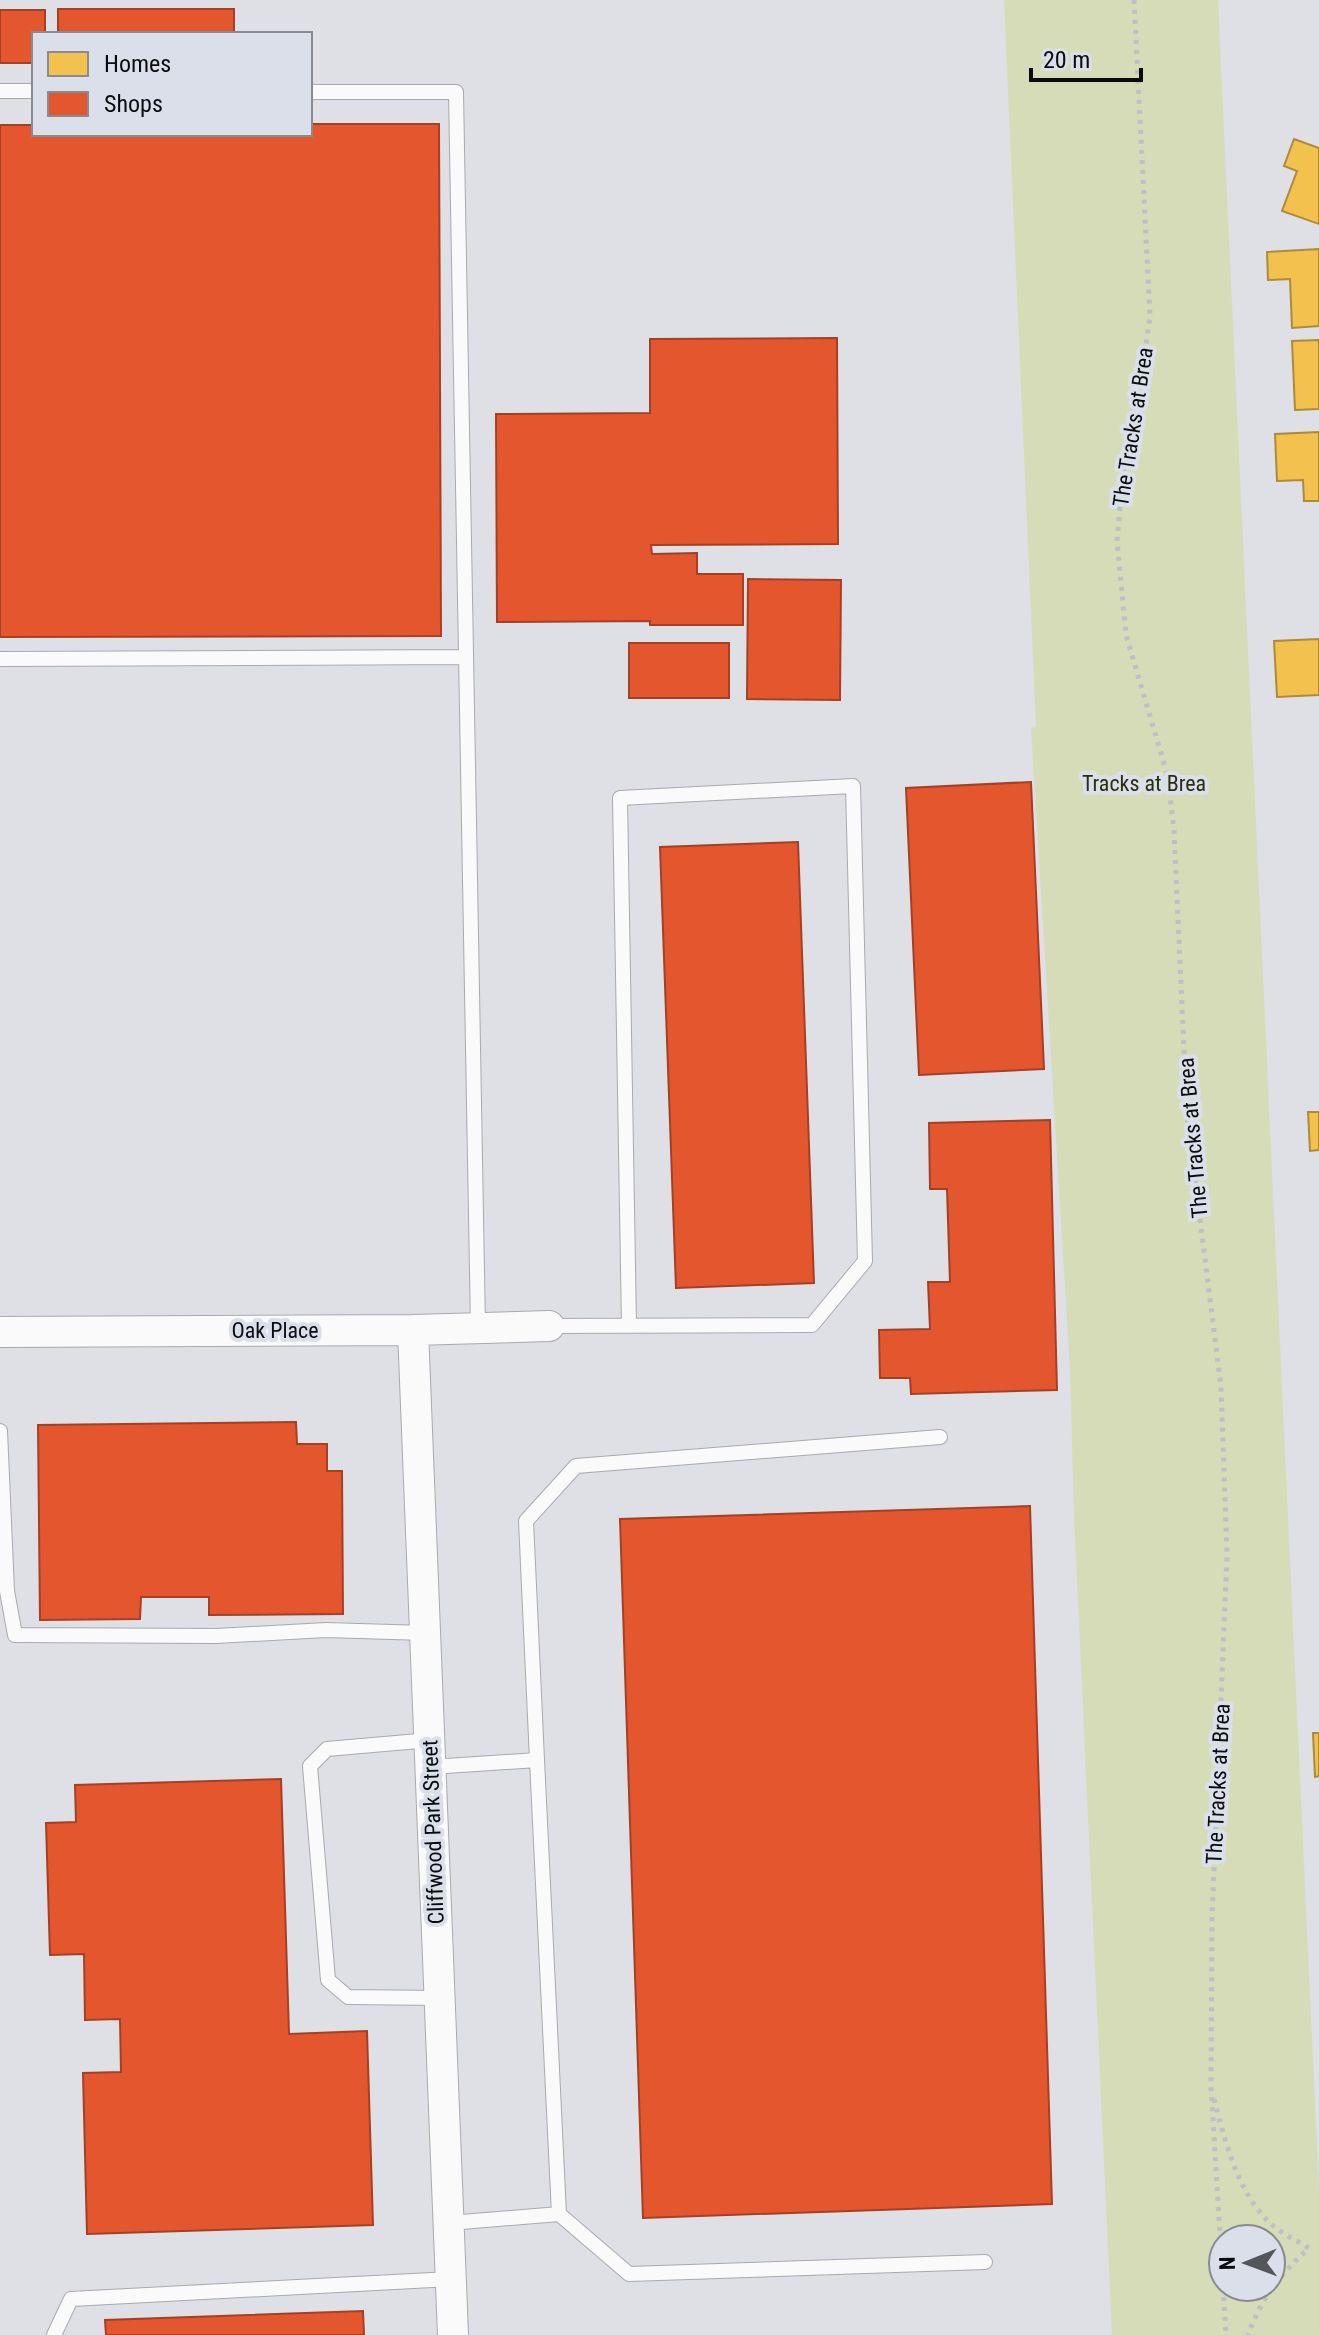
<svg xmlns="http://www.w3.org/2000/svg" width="1319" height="2335" font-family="'Roboto Condensed',sans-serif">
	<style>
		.park { fill: #d5dcb7; fill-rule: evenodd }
		.homes { fill: #f2c14e; stroke: #ad8b3b; stroke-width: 2 }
		.shops { fill: #e4572e; stroke: #a34025; stroke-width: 2 }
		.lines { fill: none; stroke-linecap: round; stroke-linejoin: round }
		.lane-casing { stroke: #a8aaae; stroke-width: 16 }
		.street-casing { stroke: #a8aaae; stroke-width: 32 }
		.path { stroke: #bfc0c3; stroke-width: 5; stroke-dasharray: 4 6; stroke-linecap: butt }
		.lane { stroke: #fafafb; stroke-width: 14 }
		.street { stroke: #fafafb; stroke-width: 30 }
		.labels { text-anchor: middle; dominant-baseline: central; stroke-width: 8; stroke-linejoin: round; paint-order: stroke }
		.street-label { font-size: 22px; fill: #0b0c10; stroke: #dbdfe9 }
		.park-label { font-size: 22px; fill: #2b2e0d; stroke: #dbdfe9 }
	</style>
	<rect width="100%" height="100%" fill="#dee0e6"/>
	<path class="park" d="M 1004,0 L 1218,0 L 1319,2190 L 1319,2335 L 1112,2335 L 1074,1515 L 1070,1370 L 1031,728 L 1036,727 ZM 1223,2239 L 1271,2239 L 1271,2287 L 1223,2287 Z"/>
	<path class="homes" d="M 1294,139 L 1319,148 L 1319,224 L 1282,211 L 1297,171 L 1284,166 Z
		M 1319,249 L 1319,326 L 1292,328 L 1290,279 L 1268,280 L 1267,252 Z
		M 1319,340 L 1319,409 L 1295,410 L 1292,341 Z
		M 1319,432 L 1319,501 L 1304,501 L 1303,480 L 1277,481 L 1275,434 Z
		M 1319,639 L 1319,695 L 1277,697 L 1274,641 Z
		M 1308,1112 L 1319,1112 L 1319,1150 L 1310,1151 Z
		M 1313,1733 L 1319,1733 L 1319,1776 L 1315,1777 Z"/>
	<path class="shops" d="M 58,9 L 234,9 L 234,34 L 58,34 Z
		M 0,10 L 45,10 L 45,34 L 34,34 L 34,63 L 0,63 Z
		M 310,124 L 439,124 L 441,636 L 0,637 L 0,125 L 34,125 L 34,134 L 310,134 Z
		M 837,338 L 838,544 L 651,545 L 652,554 L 697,553 L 697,574 L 743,574 L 743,625 L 650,625 L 650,621 L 497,622 L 496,414 L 650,413 L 650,339 Z
		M 748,579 L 841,580 L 840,700 L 747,699 Z
		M 629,643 L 729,643 L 729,698 L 629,698 Z
		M 1031,782 L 1044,1069 L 919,1075 L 906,788 Z
		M 798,842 L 814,1283 L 676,1288 L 660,847 Z
		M 1050,1120 L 1057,1390 L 911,1394 L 910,1378 L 880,1378 L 879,1330 L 930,1329 L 928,1282 L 950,1282 L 947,1189 L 930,1189 L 929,1123 Z
		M 296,1422 L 297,1444 L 327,1444 L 327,1471 L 342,1471 L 343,1614 L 209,1615 L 209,1597 L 141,1597 L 140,1619 L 40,1620 L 38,1425 Z
		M 1030,1506 L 1052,2204 L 643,2218 L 620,1519 Z
		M 281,1779 L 289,2034 L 367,2031 L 373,2225 L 87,2234 L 83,2073 L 121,2072 L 120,2019 L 85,2020 L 84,1954 L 50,1955 L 46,1823 L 76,1822 L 75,1785 Z
		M 363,2311 L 364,2335 L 106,2335 L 105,2320 Z"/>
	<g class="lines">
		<g class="lane-casing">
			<path id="lane" d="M 0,91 L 34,91
				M 310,92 L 456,92 L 478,1328
				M 0,659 L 466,657
				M 549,1326 L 812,1325 L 865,1261 L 853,786 L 620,798 L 629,1326
				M 0,1431 L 7,1591 L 15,1635 L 216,1636 L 326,1630 L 425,1633
				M 430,1740 L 327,1749 L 310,1766 L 328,1980 L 348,1997 L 440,1998
				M 537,1760 L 526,1521 L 576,1466 L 940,1437
				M 431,1767 L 537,1760 L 559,2214
				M 449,2223 L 559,2214 L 629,2274 L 985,2262
				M 54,2335 L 71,2299 L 451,2279"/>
		</g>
		<g class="street-casing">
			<path id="street" d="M 413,1330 L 453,2335
				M 0,1332 L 413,1330 L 549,1326"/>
		</g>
		<path class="path" d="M 1134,0 L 1150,316 L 1144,360 L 1125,450 L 1117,541 L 1126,635 L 1168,777 L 1174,831 L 1187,1115 L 1221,1387 L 1227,1554 L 1212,1918 L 1211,2086 L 1223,2285
			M 1214,2099 C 1225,2141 1238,2194 1271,2224 C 1282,2234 1296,2240 1309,2248 C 1280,2274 1261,2299 1248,2335
			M 1223,2287 L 1226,2335"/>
		<use href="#lane" class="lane"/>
		<use href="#street" class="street"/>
	</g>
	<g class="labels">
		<g class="street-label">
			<text transform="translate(1133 427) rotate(-81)">The Tracks at Brea</text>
			<text transform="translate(1193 1138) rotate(-95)">The Tracks at Brea</text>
			<text x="275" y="1330">Oak Place</text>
			<text transform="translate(1218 1784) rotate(-87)">The Tracks at Brea</text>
			<text transform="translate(433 1832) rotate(-92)">Cliffwood Park Street</text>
		</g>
		<g class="park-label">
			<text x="1144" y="783">Tracks at Brea</text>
		</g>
	</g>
	<rect x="32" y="32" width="280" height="104" fill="#dbdfe9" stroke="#888b92" stroke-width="2"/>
	<rect x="48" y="52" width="40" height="24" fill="#f2c14e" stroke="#888b92" stroke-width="2"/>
	<text x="104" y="72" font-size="24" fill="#0b0c10">Homes</text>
	<rect x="48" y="92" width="40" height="24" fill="#e4572e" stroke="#888b92" stroke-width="2"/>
	<text x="104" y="112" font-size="24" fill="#0b0c10">Shops</text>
	<g transform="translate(1247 2263) rotate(269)"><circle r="38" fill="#dbdfe9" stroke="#888b92" stroke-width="2"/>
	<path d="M0-6L14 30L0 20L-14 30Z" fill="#55565b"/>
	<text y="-12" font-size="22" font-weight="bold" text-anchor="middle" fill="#0b0c10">N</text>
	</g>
	<path d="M1031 68v12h110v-12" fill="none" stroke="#0b0c10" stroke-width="4"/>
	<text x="1043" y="68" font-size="24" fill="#0b0c10" stroke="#dbdfe9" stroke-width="6" paint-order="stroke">20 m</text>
</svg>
